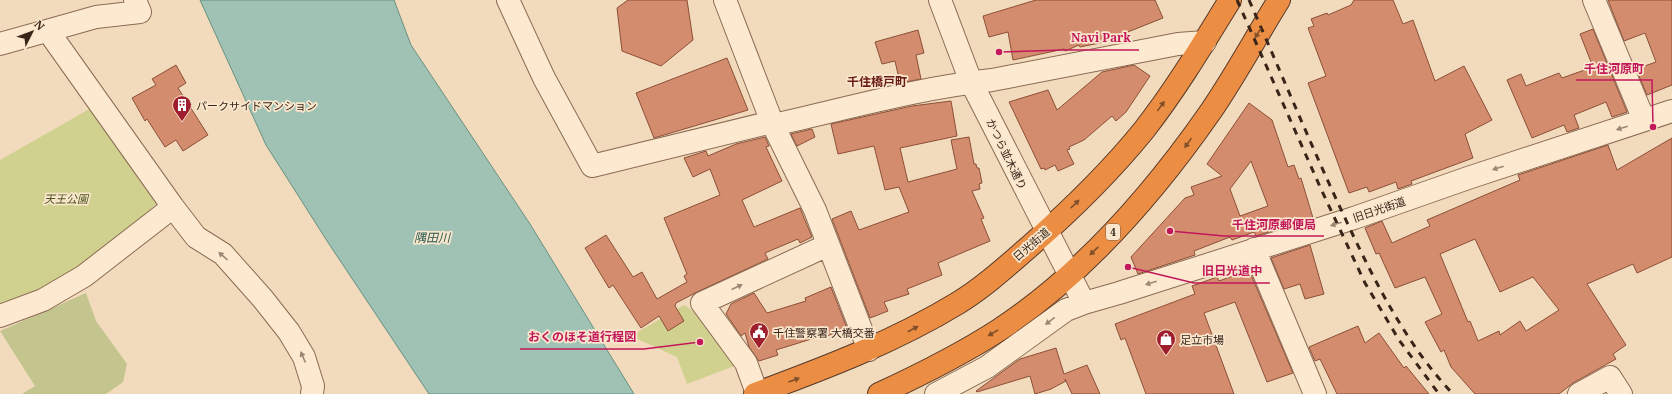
<svg xmlns="http://www.w3.org/2000/svg" width="1672" height="394" font-family="'Noto Serif','Noto Sans JP',serif">
	<style>
		.green { fill: #d0d08f }
		.cemetery { fill: #c4c48f }
		.water { fill: #a0c2b4; stroke: #679081 }
		.building { fill: #d48c6e; stroke: #8c4f37; fill-rule: evenodd }
		.lines { fill: none; stroke-linecap: round; stroke-linejoin: round }
		.minor-casing { stroke: #8b6b54; stroke-width: 24 }
		.highway-casing { stroke: #573929; stroke-width: 24 }
		.minor { stroke: #fce9cf; stroke-width: 22 }
		.highway { stroke: #eb8d42; stroke-width: 22 }
		.rail { stroke: #38251a; stroke-width: 3; stroke-dasharray: 7 7; stroke-linecap: butt }
		.oneway { fill: #804f2a }
		.oneway2 { fill: #9a8774 }
		.labels { text-anchor: middle; dominant-baseline: central; stroke-width: 3.5; stroke-linejoin: round; paint-order: stroke }
		.shield { fill: #f9e6cc; stroke: #725f4f; stroke-width: 1 }
		.shield-label { font-size: 10px; font-weight: bold; fill: #38251a }
		.poi-label { font-size: 11px; fill: #38251a; stroke: #f9e6cc; text-anchor: start }
		.street-label { font-size: 11px; fill: #38251a; stroke: #f9e6cc }
		.park-label { font-size: 11px; font-style: italic; fill: #4f571f; stroke: #f9e6cc }
		.neighbourhood-label { font-size: 12px; font-weight: bold; fill: #691d15; stroke: #f9e6cc }
		.water-label { font-size: 12px; font-style: italic; fill: #285a51; stroke: #f9e6cc }
		.leader { fill: none; stroke: #c2185b; stroke-width: 1.5 }
		.callout-dot { fill: #c2185b; stroke: #f9e6cc; stroke-width: 1.5 }
		.callout-label { font-size: 12px; text-anchor: middle; font-weight: bold; fill: #c2185b; stroke: #f9e6cc; stroke-width: 3.5; stroke-linejoin: round; paint-order: stroke }
	</style>
	<rect width="100%" height="100%" fill="#f2dbbc"/>
	<path class="green" d="M 93,107 L 157,194 L 156,204 L 100,256 L 46,291 L 0,308 L 0,160 Z
		M 684,305 L 697,314 L 737,365 L 687,384 L 677,357 L 631,336 Z"/>
	<path class="cemetery" d="M 86,293 L 96,321 L 127,364 L 123,382 L 106,394 L 22,394 L 35,386 L 0,331 Z"/>
	<path class="water" d="M 200,0 L 394,0 L 411,45 L 530,224 L 634,394 L 429,394 L 329,244 L 266,145 Z"/>
	<path class="building" d="M 628,0 L 687,0 L 693,40 L 661,66 L 622,51 L 617,8 Z
		M 1036,0 L 1155,0 L 1163,18 L 1100,43 L 1080,47 L 1079,45 L 1065,51 L 1064,49 L 1013,60 L 1008,32 L 989,37 L 983,16 Z
		M 1354,0 L 1393,0 L 1403,24 L 1413,20 L 1435,81 L 1464,66 L 1492,120 L 1465,134 L 1473,158 L 1411,181 L 1412,184 L 1398,189 L 1396,182 L 1369,192 L 1367,187 L 1349,193 L 1308,83 L 1326,76 L 1308,28 L 1314,26 L 1311,19 L 1327,13 L 1328,15 L 1351,5 Z
		M 1608,0 L 1672,0 L 1672,85 L 1647,95 L 1636,69 L 1656,62 L 1645,33 L 1624,41 Z
		M 1593,29 L 1627,112 L 1612,117 L 1606,102 L 1574,115 L 1579,128 L 1567,132 L 1564,125 L 1532,138 L 1507,80 L 1521,74 L 1526,86 L 1559,73 L 1562,78 L 1593,67 L 1580,34 Z
		M 918,30 L 924,53 L 916,55 L 921,79 L 900,83 L 895,61 L 882,64 L 875,42 Z
		M 727,58 L 748,110 L 654,138 L 636,93 Z
		M 176,65 L 186,83 L 178,88 L 208,135 L 183,151 L 176,140 L 165,147 L 147,119 L 145,121 L 132,98 L 156,85 L 152,79 Z
		M 1134,65 L 1150,76 L 1126,112 L 1116,121 L 1112,116 L 1084,140 L 1069,147 L 1070,149 L 1067,150 L 1074,164 L 1058,171 L 1055,165 L 1045,170 L 1044,168 L 1041,169 L 1009,102 L 1048,90 L 1057,110 L 1102,72 Z
		M 951,101 L 957,136 L 900,148 L 908,182 L 957,169 L 951,140 L 969,137 L 974,164 L 976,164 L 977,168 L 979,168 L 982,183 L 979,184 L 980,189 L 972,191 L 984,218 L 981,219 L 990,241 L 938,263 L 942,275 L 907,289 L 909,294 L 884,302 L 888,311 L 870,318 L 832,219 L 851,211 L 859,230 L 909,212 L 899,187 L 885,190 L 874,146 L 838,154 L 831,124 L 912,106 Z
		M 1249,103 L 1272,120 L 1288,167 L 1294,165 L 1299,179 L 1301,178 L 1313,218 L 1256,236 L 1254,232 L 1232,240 L 1230,237 L 1194,251 L 1195,255 L 1138,274 L 1131,257 L 1185,198 L 1194,195 L 1191,187 L 1222,176 L 1207,164 ZM 1251,161 L 1268,206 L 1240,216 L 1230,189 Z
		M 812,129 L 815,137 L 797,146 L 791,134 Z
		M 765,137 L 769,146 L 766,147 L 782,181 L 742,200 L 754,227 L 800,208 L 812,237 L 800,243 L 798,239 L 765,253 L 768,259 L 697,292 L 676,303 L 675,306 L 684,321 L 668,331 L 659,316 L 641,328 L 613,285 L 609,288 L 585,248 L 606,235 L 633,277 L 642,272 L 657,299 L 687,282 L 684,276 L 687,274 L 664,218 L 720,195 L 710,169 L 693,177 L 684,158 L 706,151 L 708,156 L 736,144 Z
		M 1672,138 L 1672,257 L 1637,273 L 1633,264 L 1587,284 L 1626,345 L 1613,354 L 1616,359 L 1573,383 L 1559,394 L 1475,394 L 1451,367 L 1444,350 L 1441,352 L 1425,322 L 1442,314 L 1425,277 L 1395,288 L 1379,253 L 1376,254 L 1365,228 L 1382,221 L 1392,243 L 1430,226 L 1427,220 L 1520,180 L 1518,175 L 1608,145 L 1617,170 ZM 1475,239 L 1500,292 L 1533,277 L 1559,310 L 1526,331 L 1520,321 L 1500,335 L 1499,331 L 1478,341 L 1470,321 L 1468,322 L 1440,254 Z
		M 1310,245 L 1324,294 L 1305,299 L 1300,284 L 1284,289 L 1271,258 Z
		M 1249,270 L 1293,373 L 1267,382 L 1235,302 L 1204,313 L 1234,394 L 1146,394 L 1125,338 L 1121,340 L 1115,324 L 1195,294 L 1192,286 L 1217,277 L 1219,281 Z
		M 831,287 L 847,328 L 822,338 L 821,336 L 776,350 L 778,355 L 759,361 L 749,347 L 745,333 L 741,336 L 726,314 L 731,304 L 754,293 L 767,313 L 806,301 L 805,298 Z
		M 1358,326 L 1365,343 L 1379,333 L 1404,368 L 1406,366 L 1429,394 L 1337,394 L 1320,359 L 1315,361 L 1309,347 Z
		M 1056,348 L 1064,374 L 1087,365 L 1100,394 L 1072,394 L 1065,379 L 1066,381 L 1051,389 L 1035,394 L 1030,376 L 977,392 L 976,391 L 1020,359 Z"/>
	<g class="lines">
		<g class="minor-casing">
			<path id="minor" d="M 135,0 L 140,12 L 96,17 L 50,30 L 53,38 L 173,207 L 196,237 L 223,254 L 263,299 L 289,332 L 304,357 L 313,386 L 312,394
				M 508,0 L 544,78 L 592,166 L 772,122
				M 725,0 L 773,125 L 815,210 L 869,350
				M 940,0 L 971,82 L 1084,303
				M 1594,0 L 1644,120
				M 0,44 L 50,30
				M 773,125 C 845,109 918,88 992,80 L 1178,44 L 1205,42
				M 1254,249 L 1315,394
				M 0,316 L 43,300 L 84,276 L 173,207
				M 757,393 L 746,363 L 702,303 L 828,245
				M 936,394 L 987,367 L 1066,310 L 1084,303 L 1119,293 L 1354,218 L 1468,178 L 1672,111
				M 1579,394 L 1610,377 L 1621,394"/>
		</g>
		<g class="highway-casing">
			<path id="highway" d="M 755,394 C 825,368 894,342 958,303 C 984,287 1007,266 1030,246 C 1071,210 1110,172 1144,130 C 1176,89 1203,44 1230,0
				M 879,394 C 920,375 962,354 999,330 C 1084,274 1154,193 1211,111 C 1235,76 1256,37 1279,0"/>
		</g>
		<use href="#minor" class="minor"/>
		<use href="#highway" class="highway"/>
		<path class="rail" d="M 1237,0 L 1321,189 L 1365,283 L 1399,340 L 1439,394
			M 1249,0 C 1279,68 1307,136 1338,203 C 1369,270 1402,340 1453,394"/>
	</g>
	<defs><path id="oneway-solid" d="M-6-.8H1V-3.2L6.5 0L1 3.2V.8H-6Z"/></defs>
	<g class="oneway">
		<use href="#oneway-solid" transform="translate(1258 33) rotate(121)"/>
		<use href="#oneway-solid" transform="translate(1161 106) rotate(-54)"/>
		<use href="#oneway-solid" transform="translate(1188 143) rotate(125)"/>
		<use href="#oneway-solid" transform="translate(1075 204) rotate(-44)"/>
		<use href="#oneway-solid" transform="translate(1094 251) rotate(136)"/>
		<use href="#oneway-solid" transform="translate(913 329) rotate(-28)"/>
		<use href="#oneway-solid" transform="translate(993 333) rotate(149)"/>
		<use href="#oneway-solid" transform="translate(794 380) rotate(-20)"/>
	</g>
	<g class="oneway2">
		<use href="#oneway-solid" transform="translate(1622 128) rotate(162)"/>
		<use href="#oneway-solid" transform="translate(1498 168) rotate(162)"/>
		<use href="#oneway-solid" transform="translate(1336 224) rotate(163)"/>
		<use href="#oneway-solid" transform="translate(223 256) rotate(-139)"/>
		<use href="#oneway-solid" transform="translate(1151 283) rotate(162)"/>
		<use href="#oneway-solid" transform="translate(737 287) rotate(-25)"/>
		<use href="#oneway-solid" transform="translate(1050 321) rotate(142)"/>
		<use href="#oneway-solid" transform="translate(303 357) rotate(-114)"/>
	</g>
	<defs>
		<g id="building-pin" transform="scale(1)"><path d="M0 17L-7.5 6A9.5 9.5 0 1 1 7.5 6Z" fill="#9f1e2e" stroke="#f9e6cc"/><path d="M-4-6H4V6H1V3H-1V6H-4ZM-2.5-4.3h1.7v1.8h-1.7ZM.8-4.3h1.7v1.8H.8ZM-2.5-1h1.7V.8h-1.7ZM.8-1h1.7V.8H.8Z" fill="#fff"/></g>
		<g id="civic-pin" transform="scale(1)"><path d="M0 17L-7.5 6A9.5 9.5 0 1 1 7.5 6Z" fill="#9f1e2e" stroke="#f9e6cc"/><path d="M-.6-6.5H3V-4.5H.6V-3L4-1V1h2V6H-6V1h2V-1L-.6-3ZM-1.2 2.5V6h2.4V2.5Z" fill="#fff"/></g>
		<g id="shop-pin" transform="scale(1)"><path d="M0 17L-7.5 6A9.5 9.5 0 1 1 7.5 6Z" fill="#9f1e2e" stroke="#f9e6cc"/><path d="M-5-2.5h2.3a2.7 3.5 0 0 1 5.4 0H5L5.5 6h-11ZM-1.5-2.5h3a1.5 2.3 0 0 0-3 0Z" fill="#fff"/></g>
	</defs>
	<g fill-rule="evenodd">
		<use href="#building-pin" x="182" y="105"/>
		<use href="#civic-pin" x="759" y="332"/>
		<use href="#shop-pin" x="1166" y="339"/>
	</g>
	<g class="labels">
		<rect class="shield" x="1106" y="224" width="14" height="16" rx="3"/>
		<g class="shield-label">
			<text x="1113" y="232">4</text>
		</g>
		<g class="poi-label">
			<text x="196" y="105">パークサイドマンション</text>
			<text x="773" y="332">千住警察署 大橋交番</text>
			<text x="1180" y="339">足立市場</text>
		</g>
		<g class="street-label">
			<text transform="translate(1007 154) rotate(64)">かつら並木通り</text>
			<text transform="translate(1379 209) rotate(-19)">旧日光街道</text>
			<text transform="translate(1031 244) rotate(-41)">日光街道</text>
		</g>
		<g class="park-label">
			<text x="66" y="198">天王公園</text>
		</g>
		<g class="neighbourhood-label">
			<text x="877" y="81">千住橋戸町</text>
		</g>
		<g class="water-label">
			<text x="432" y="237">隅田川</text>
		</g>
	</g>
	<path class="leader" d="M999 52L1063 50H1139M1653 127L1652 80H1576M1170 231L1224 236H1324M1128 267L1194 283H1270M700 342L644 349H520"/>
	<g class="callout-dot">
		<circle cx="999" cy="52" r="4"/>
		<circle cx="1653" cy="127" r="4"/>
		<circle cx="1170" cy="231" r="4"/>
		<circle cx="1128" cy="267" r="4"/>
		<circle cx="700" cy="342" r="4"/>
	</g>
	<g class="callout-label">
		<text x="1101" y="42">Navi Park</text>
		<text x="1614" y="73">千住河原町</text>
		<text x="1274" y="229">千住河原郵便局</text>
		<text x="1232" y="275">旧日光道中</text>
		<text x="582" y="341">おくのほそ道行程図</text>
	</g>
	<g transform="translate(32 32) rotate(48)" stroke="#f9e6cc" stroke-width="3" paint-order="stroke">
	<path d="M0-3L7 15L0 10L-7 15Z" fill="#38251a"/>
	<text y="-6" font-size="11" font-weight="bold" text-anchor="middle" fill="#38251a">N</text>
	</g>
</svg>
